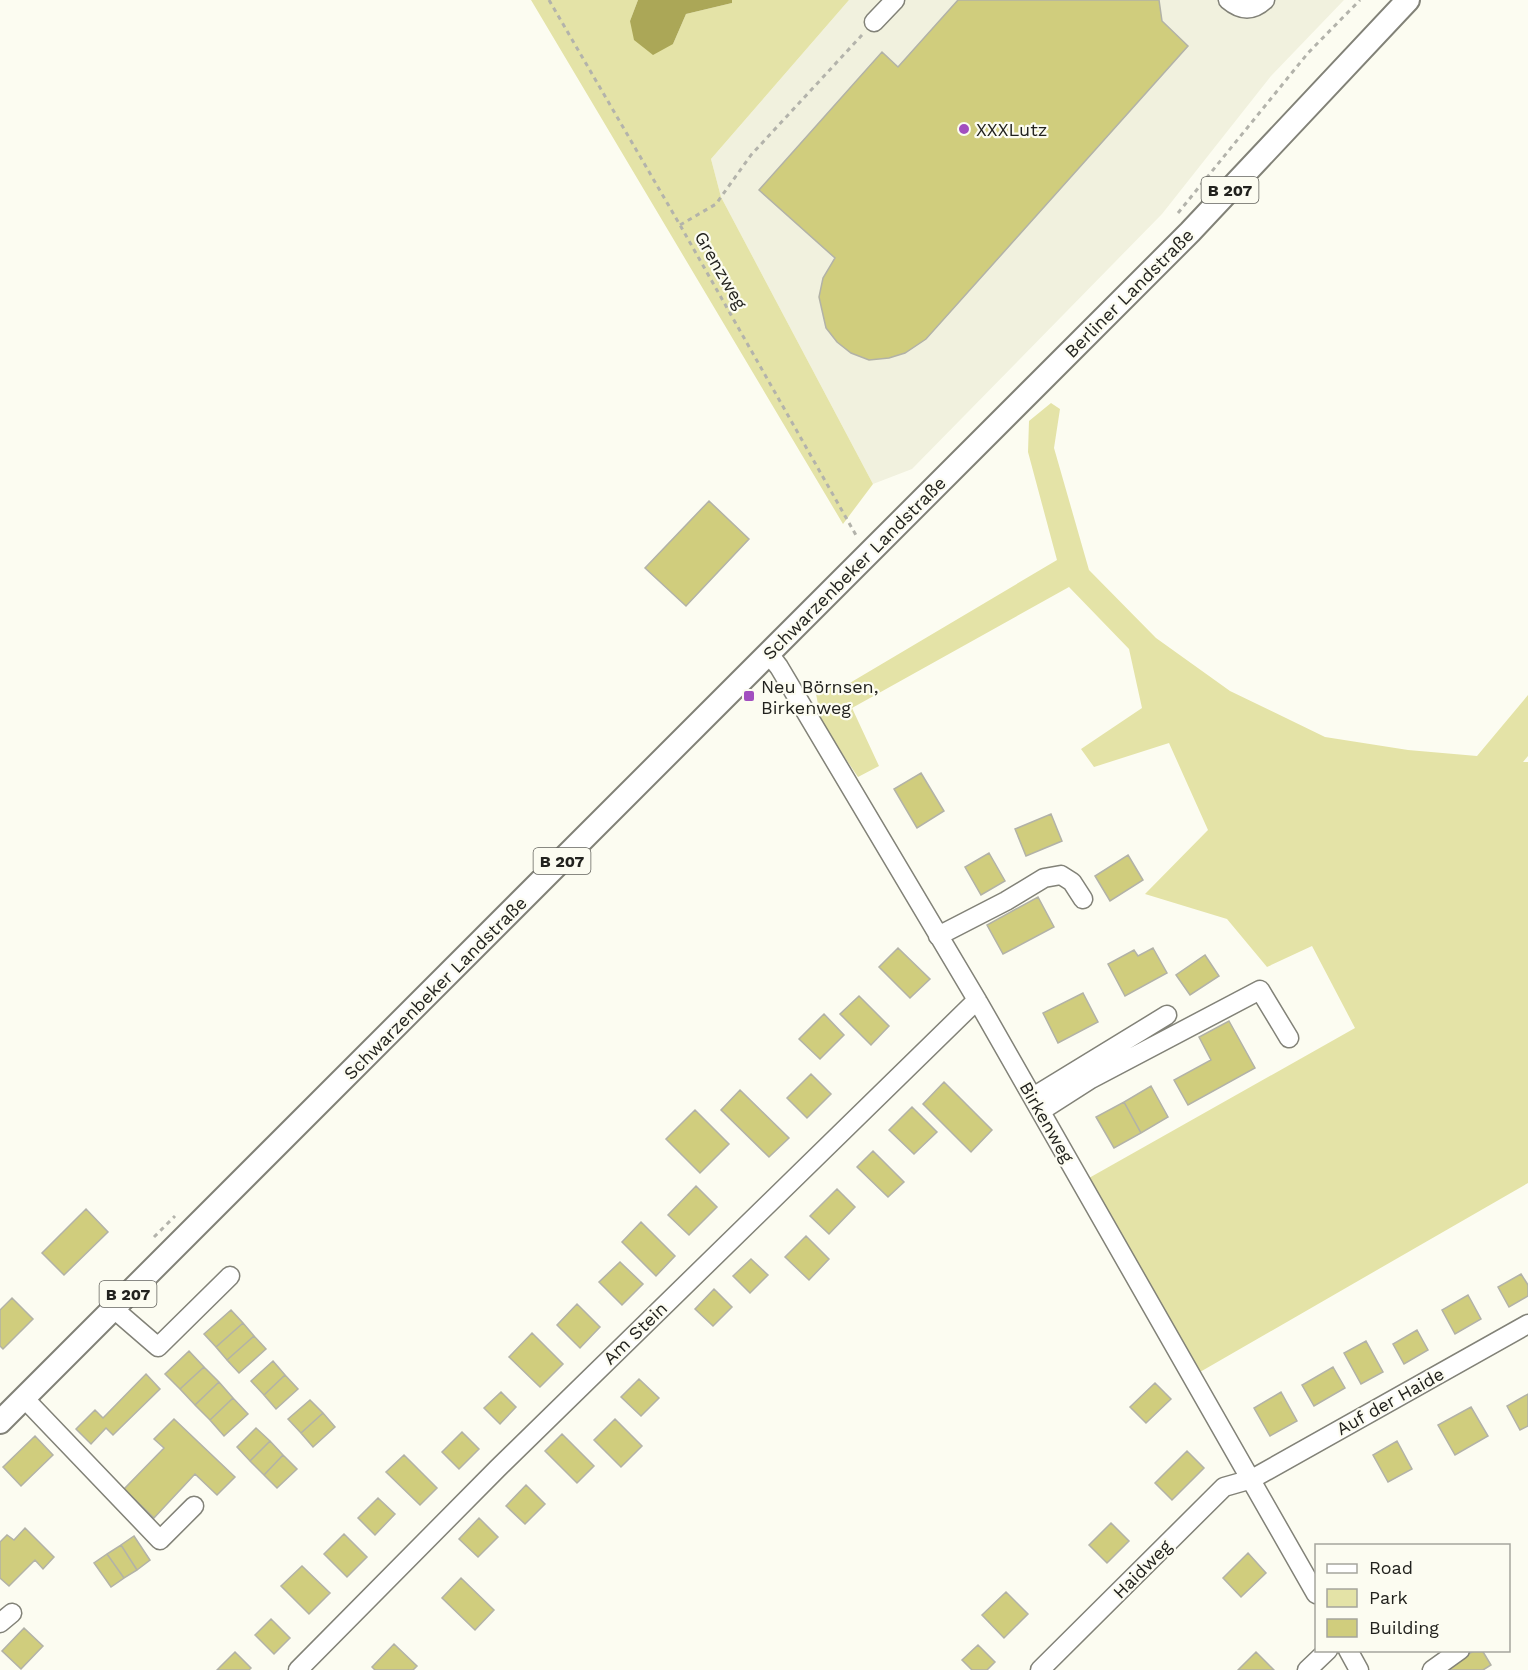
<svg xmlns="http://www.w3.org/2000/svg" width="1528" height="1670" font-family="'Work Sans',sans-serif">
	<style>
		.built { fill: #f1f1de }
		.green { fill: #e4e3a7 }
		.water { fill: #aba757 }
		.building { fill: #d0cd7d; stroke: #b2b2a7; stroke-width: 1.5 }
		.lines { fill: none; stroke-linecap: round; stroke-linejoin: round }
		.minor-casing { stroke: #828278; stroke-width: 21 }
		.major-casing { stroke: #828278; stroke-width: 26 }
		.path { stroke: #b3b3ab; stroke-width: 3; stroke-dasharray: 4.5 4.5; stroke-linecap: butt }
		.minor { stroke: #fff; stroke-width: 18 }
		.major { stroke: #fff; stroke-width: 22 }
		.poi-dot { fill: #a24fbf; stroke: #fcfcf1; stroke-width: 2 }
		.labels { text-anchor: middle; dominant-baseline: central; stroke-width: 4.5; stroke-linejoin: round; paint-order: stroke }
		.shield { fill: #fcfcf1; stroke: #63635d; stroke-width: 1.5 }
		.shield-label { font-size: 16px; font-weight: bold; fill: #22221e }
		.poi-label { font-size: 18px; fill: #22221e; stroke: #fcfcf1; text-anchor: start }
		.street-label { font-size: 18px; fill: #22221e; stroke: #fcfcf1 }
	</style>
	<rect width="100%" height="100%" fill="#fcfcf1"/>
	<path class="built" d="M 849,0 L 1344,0 L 1271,76 L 1162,214 L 912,469 L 873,484 L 721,197 L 711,159 Z"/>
	<path class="green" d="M 531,0 L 638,0 L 630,21 L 673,44 L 686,14 L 732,3 L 732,0 L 849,0 L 711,159 L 721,197 L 873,484 L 843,524 Z
		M 1051,403 L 1060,409 L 1054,448 L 1089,570 L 1156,638 L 1230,691 L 1325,737 L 1408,750 L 1477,756 L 1528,695 L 1528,756 L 1523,762 L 1528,762 L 1528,1183 L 1200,1372 L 1089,1178 L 1355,1028 L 1312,946 L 1267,967 L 1227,919 L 1145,894 L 1208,830 L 1169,743 L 1094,767 L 1081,749 L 1142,708 L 1129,649 L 1069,587 L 852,708 L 879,766 L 858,777 L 822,724 L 814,684 L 843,687 L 1057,560 L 1028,452 L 1029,421 Z"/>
	<path class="water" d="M 638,0 L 732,0 L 732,3 L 686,14 L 673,44 L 653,55 L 634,40 L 630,21 Z"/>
	<path class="building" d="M 958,0 L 1159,0 L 1162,21 L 1188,46 L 926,339 L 905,353 L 889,358 L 869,360 L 851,353 L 837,342 L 826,328 L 819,297 L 823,278 L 835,258 L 759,190 L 882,52 L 898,67 Z
		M 709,501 L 749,539 L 686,606 L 645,568 Z
		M 921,773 L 944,811 L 917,828 L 894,789 Z
		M 1051,814 L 1062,841 L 1026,856 L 1015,829 Z
		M 989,853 L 1005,881 L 981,895 L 965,867 Z
		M 1128,855 L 1143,880 L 1110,901 L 1095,876 Z
		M 1038,897 L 1054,927 L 1003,954 L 987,925 Z
		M 898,948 L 930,979 L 910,998 L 879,967 Z
		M 1153,948 L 1167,973 L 1125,996 L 1108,964 L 1134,950 L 1138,956 Z
		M 1205,955 L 1219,976 L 1190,995 L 1176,975 Z
		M 1083,993 L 1098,1022 L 1058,1043 L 1043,1013 Z
		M 859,996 L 889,1026 L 871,1045 L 840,1014 Z
		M 824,1014 L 844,1035 L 820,1059 L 799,1039 Z
		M 1229,1021 L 1255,1068 L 1188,1105 L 1174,1080 L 1211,1060 L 1199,1037 Z
		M 811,1074 L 831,1094 L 807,1118 L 787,1098 Z
		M 944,1082 L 992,1130 L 971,1152 L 923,1104 Z
		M 1151,1086 L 1168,1117 L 1141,1133 L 1124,1102 Z
		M 740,1090 L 789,1138 L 769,1157 L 721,1110 Z
		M 1124,1102 L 1141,1133 L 1114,1148 L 1096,1117 Z
		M 912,1107 L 937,1132 L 914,1154 L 889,1130 Z
		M 695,1110 L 729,1144 L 700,1173 L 666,1139 Z
		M 873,1151 L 904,1182 L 888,1197 L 857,1167 Z
		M 696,1186 L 717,1207 L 689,1235 L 668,1215 Z
		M 837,1189 L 855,1207 L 829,1234 L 810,1216 Z
		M 86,1209 L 108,1232 L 64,1275 L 42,1253 Z
		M 641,1222 L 675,1256 L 656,1276 L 622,1242 Z
		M 806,1236 L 829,1259 L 809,1280 L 785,1257 Z
		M 751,1259 L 768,1275 L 750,1293 L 733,1276 Z
		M 620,1262 L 643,1284 L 622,1305 L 599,1282 Z
		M 1521,1274 L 1528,1285 L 1528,1296 L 1509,1307 L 1498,1287 Z
		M 714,1289 L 732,1307 L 713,1326 L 695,1309 Z
		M 1468,1295 L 1481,1319 L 1455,1334 L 1442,1310 Z
		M 12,1298 L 33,1319 L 3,1349 L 0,1346 L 0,1310 Z
		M 577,1304 L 600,1327 L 580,1348 L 557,1325 Z
		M 231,1310 L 243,1323 L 216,1347 L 204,1334 Z
		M 243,1323 L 254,1336 L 227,1360 L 216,1347 Z
		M 1417,1330 L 1428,1350 L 1404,1364 L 1393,1344 Z
		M 532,1333 L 563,1364 L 540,1387 L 509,1357 Z
		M 254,1336 L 266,1349 L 239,1373 L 227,1360 Z
		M 1366,1341 L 1383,1372 L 1361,1384 L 1344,1353 Z
		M 189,1351 L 204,1367 L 180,1389 L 165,1374 Z
		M 273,1361 L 285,1375 L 264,1395 L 251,1381 Z
		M 204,1367 L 219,1382 L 195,1405 L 180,1389 Z
		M 1333,1367 L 1345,1388 L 1314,1406 L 1302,1385 Z
		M 146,1374 L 160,1389 L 113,1435 L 106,1428 L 91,1444 L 76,1429 L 95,1410 L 103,1418 Z
		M 285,1375 L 298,1389 L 276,1409 L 264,1395 Z
		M 639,1379 L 659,1398 L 641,1416 L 621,1397 Z
		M 219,1382 L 233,1398 L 210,1420 L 195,1405 Z
		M 1155,1383 L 1171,1399 L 1146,1423 L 1130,1407 Z
		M 501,1392 L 516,1407 L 500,1424 L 484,1408 Z
		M 1281,1392 L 1297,1421 L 1270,1436 L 1254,1408 Z
		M 1528,1394 L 1528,1426 L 1520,1430 L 1507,1406 Z
		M 233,1398 L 248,1414 L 224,1436 L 210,1420 Z
		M 310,1400 L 323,1413 L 301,1433 L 288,1419 Z
		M 1471,1407 L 1488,1436 L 1455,1455 L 1438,1425 Z
		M 323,1413 L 335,1427 L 313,1447 L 301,1433 Z
		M 174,1419 L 235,1477 L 217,1495 L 195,1474 L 154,1518 L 124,1489 L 164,1448 L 154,1439 Z
		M 615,1419 L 642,1446 L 621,1467 L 594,1440 Z
		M 256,1428 L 270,1441 L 250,1461 L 237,1447 Z
		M 462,1432 L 479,1449 L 459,1469 L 442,1452 Z
		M 562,1434 L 594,1466 L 577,1483 L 545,1451 Z
		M 35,1436 L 53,1455 L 21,1486 L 3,1467 Z
		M 270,1441 L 283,1455 L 264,1475 L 250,1461 Z
		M 1397,1441 L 1412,1469 L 1388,1482 L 1373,1455 Z
		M 1187,1451 L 1204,1468 L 1172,1500 L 1155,1483 Z
		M 283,1455 L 297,1469 L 277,1488 L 264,1475 Z
		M 404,1455 L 437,1488 L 420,1505 L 386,1472 Z
		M 526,1485 L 545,1504 L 525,1524 L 506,1506 Z
		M 378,1498 L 395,1514 L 375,1535 L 358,1518 Z
		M 479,1518 L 498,1537 L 478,1557 L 459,1539 Z
		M 1111,1523 L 1129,1541 L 1107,1563 L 1089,1545 Z
		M 25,1528 L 54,1557 L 43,1569 L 35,1560 L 9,1586 L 0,1578 L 0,1542 L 7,1535 L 14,1540 Z
		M 344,1534 L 367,1557 L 347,1577 L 324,1554 Z
		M 134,1536 L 150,1560 L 137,1570 L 121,1545 Z
		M 121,1545 L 137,1570 L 124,1578 L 107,1554 Z
		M 1248,1553 L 1266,1573 L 1241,1597 L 1223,1578 Z
		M 107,1554 L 124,1578 L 111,1587 L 94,1563 Z
		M 302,1566 L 330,1593 L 309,1614 L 281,1586 Z
		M 461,1578 L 494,1610 L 475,1630 L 442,1598 Z
		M 1006,1592 L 1028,1614 L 1004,1638 L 982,1615 Z
		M 271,1619 L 290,1638 L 274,1654 L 255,1635 Z
		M 24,1628 L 43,1646 L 21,1669 L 2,1651 Z
		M 394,1644 L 417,1666 L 413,1670 L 375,1670 L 372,1667 Z
		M 978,1645 L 995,1662 L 987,1670 L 972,1670 L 962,1660 Z
		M 1475,1650 L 1482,1650 L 1491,1665 L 1483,1670 L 1447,1670 L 1446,1668 Z
		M 235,1652 L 251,1668 L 249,1670 L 217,1670 Z
		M 1256,1652 L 1274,1670 L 1238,1670 Z"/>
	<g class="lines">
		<g class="minor-casing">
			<path id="minor" d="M 1228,0 C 1241,11 1252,12 1265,0
				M 874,22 L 895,0
				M 769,654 L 779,667 L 977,1000 L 1316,1594
				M 938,936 L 1006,901 L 1044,878 L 1061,875 L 1072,882 L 1083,899
				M 1033,1097 L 1167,1015
				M 1041,1111 L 1091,1079 L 1260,990 L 1289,1038
				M 114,1309 L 158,1347 L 230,1276
				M 24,1398 L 160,1540 L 194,1506
				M 0,1623 L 12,1613
				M 1348,1650 L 1359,1670
				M 298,1670 L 498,1468 L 977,1000
				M 1040,1670 L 1224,1487 L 1252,1479 L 1528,1324
				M 1307,1670 L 1328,1650
				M 1432,1670 L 1460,1650"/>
		</g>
		<g class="major-casing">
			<path id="major" d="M 0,1422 L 1190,232 L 1408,0"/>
		</g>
		<path class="path" d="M 549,0 L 680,225 L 857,537
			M 1178,213 L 1308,53 L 1360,0
			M 680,225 L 716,204 L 751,155 L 862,35
			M 154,1237 L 175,1216"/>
		<use href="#minor" class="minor"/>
		<use href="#major" class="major"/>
	</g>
	<g class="poi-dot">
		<circle cx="964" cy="129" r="6"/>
		<rect x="743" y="690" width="12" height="12" rx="3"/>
	</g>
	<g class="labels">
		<g class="shield">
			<rect x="1201.5" y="177" width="57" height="26" rx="4.5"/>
			<rect x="533.5" y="848" width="57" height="26" rx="4.5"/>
			<rect x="99.5" y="1281" width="57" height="26" rx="4.5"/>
		</g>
		<g class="shield-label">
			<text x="1230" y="190">B 207</text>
			<text x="562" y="861">B 207</text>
			<text x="128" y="1294">B 207</text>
		</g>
		<g class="poi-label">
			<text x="976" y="129">XXXLutz</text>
			<text x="761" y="686">Neu Börnsen,<tspan x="761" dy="21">Birkenweg</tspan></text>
		</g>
		<g class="street-label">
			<text transform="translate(721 270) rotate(60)">Grenzweg</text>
			<text transform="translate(1129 293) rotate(-45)">Berliner Landstraße</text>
			<text transform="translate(854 568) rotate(-45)">Schwarzenbeker Landstraße</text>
			<text transform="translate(435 988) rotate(-45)">Schwarzenbeker Landstraße</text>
			<text transform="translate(1047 1122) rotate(60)">Birkenweg</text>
			<text transform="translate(635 1333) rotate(-44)">Am Stein</text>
			<text transform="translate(1390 1401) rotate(-29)">Auf der Haide</text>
			<text transform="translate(1142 1569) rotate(-45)">Haidweg</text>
		</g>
	</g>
	<rect x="1315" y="1544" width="195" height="108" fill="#fcfcf1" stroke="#a5a59d" stroke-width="1.5"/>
	<rect x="1327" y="1564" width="30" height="9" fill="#ffffff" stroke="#a5a59d" stroke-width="1.5"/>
	<text x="1369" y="1574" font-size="18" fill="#22221e">Road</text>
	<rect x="1327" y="1589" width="30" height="18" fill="#e4e3a7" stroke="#a5a59d" stroke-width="1.5"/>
	<text x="1369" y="1604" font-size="18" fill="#22221e">Park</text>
	<rect x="1327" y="1619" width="30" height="18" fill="#d0cd7d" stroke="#a5a59d" stroke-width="1.5"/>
	<text x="1369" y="1634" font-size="18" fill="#22221e">Building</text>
</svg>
